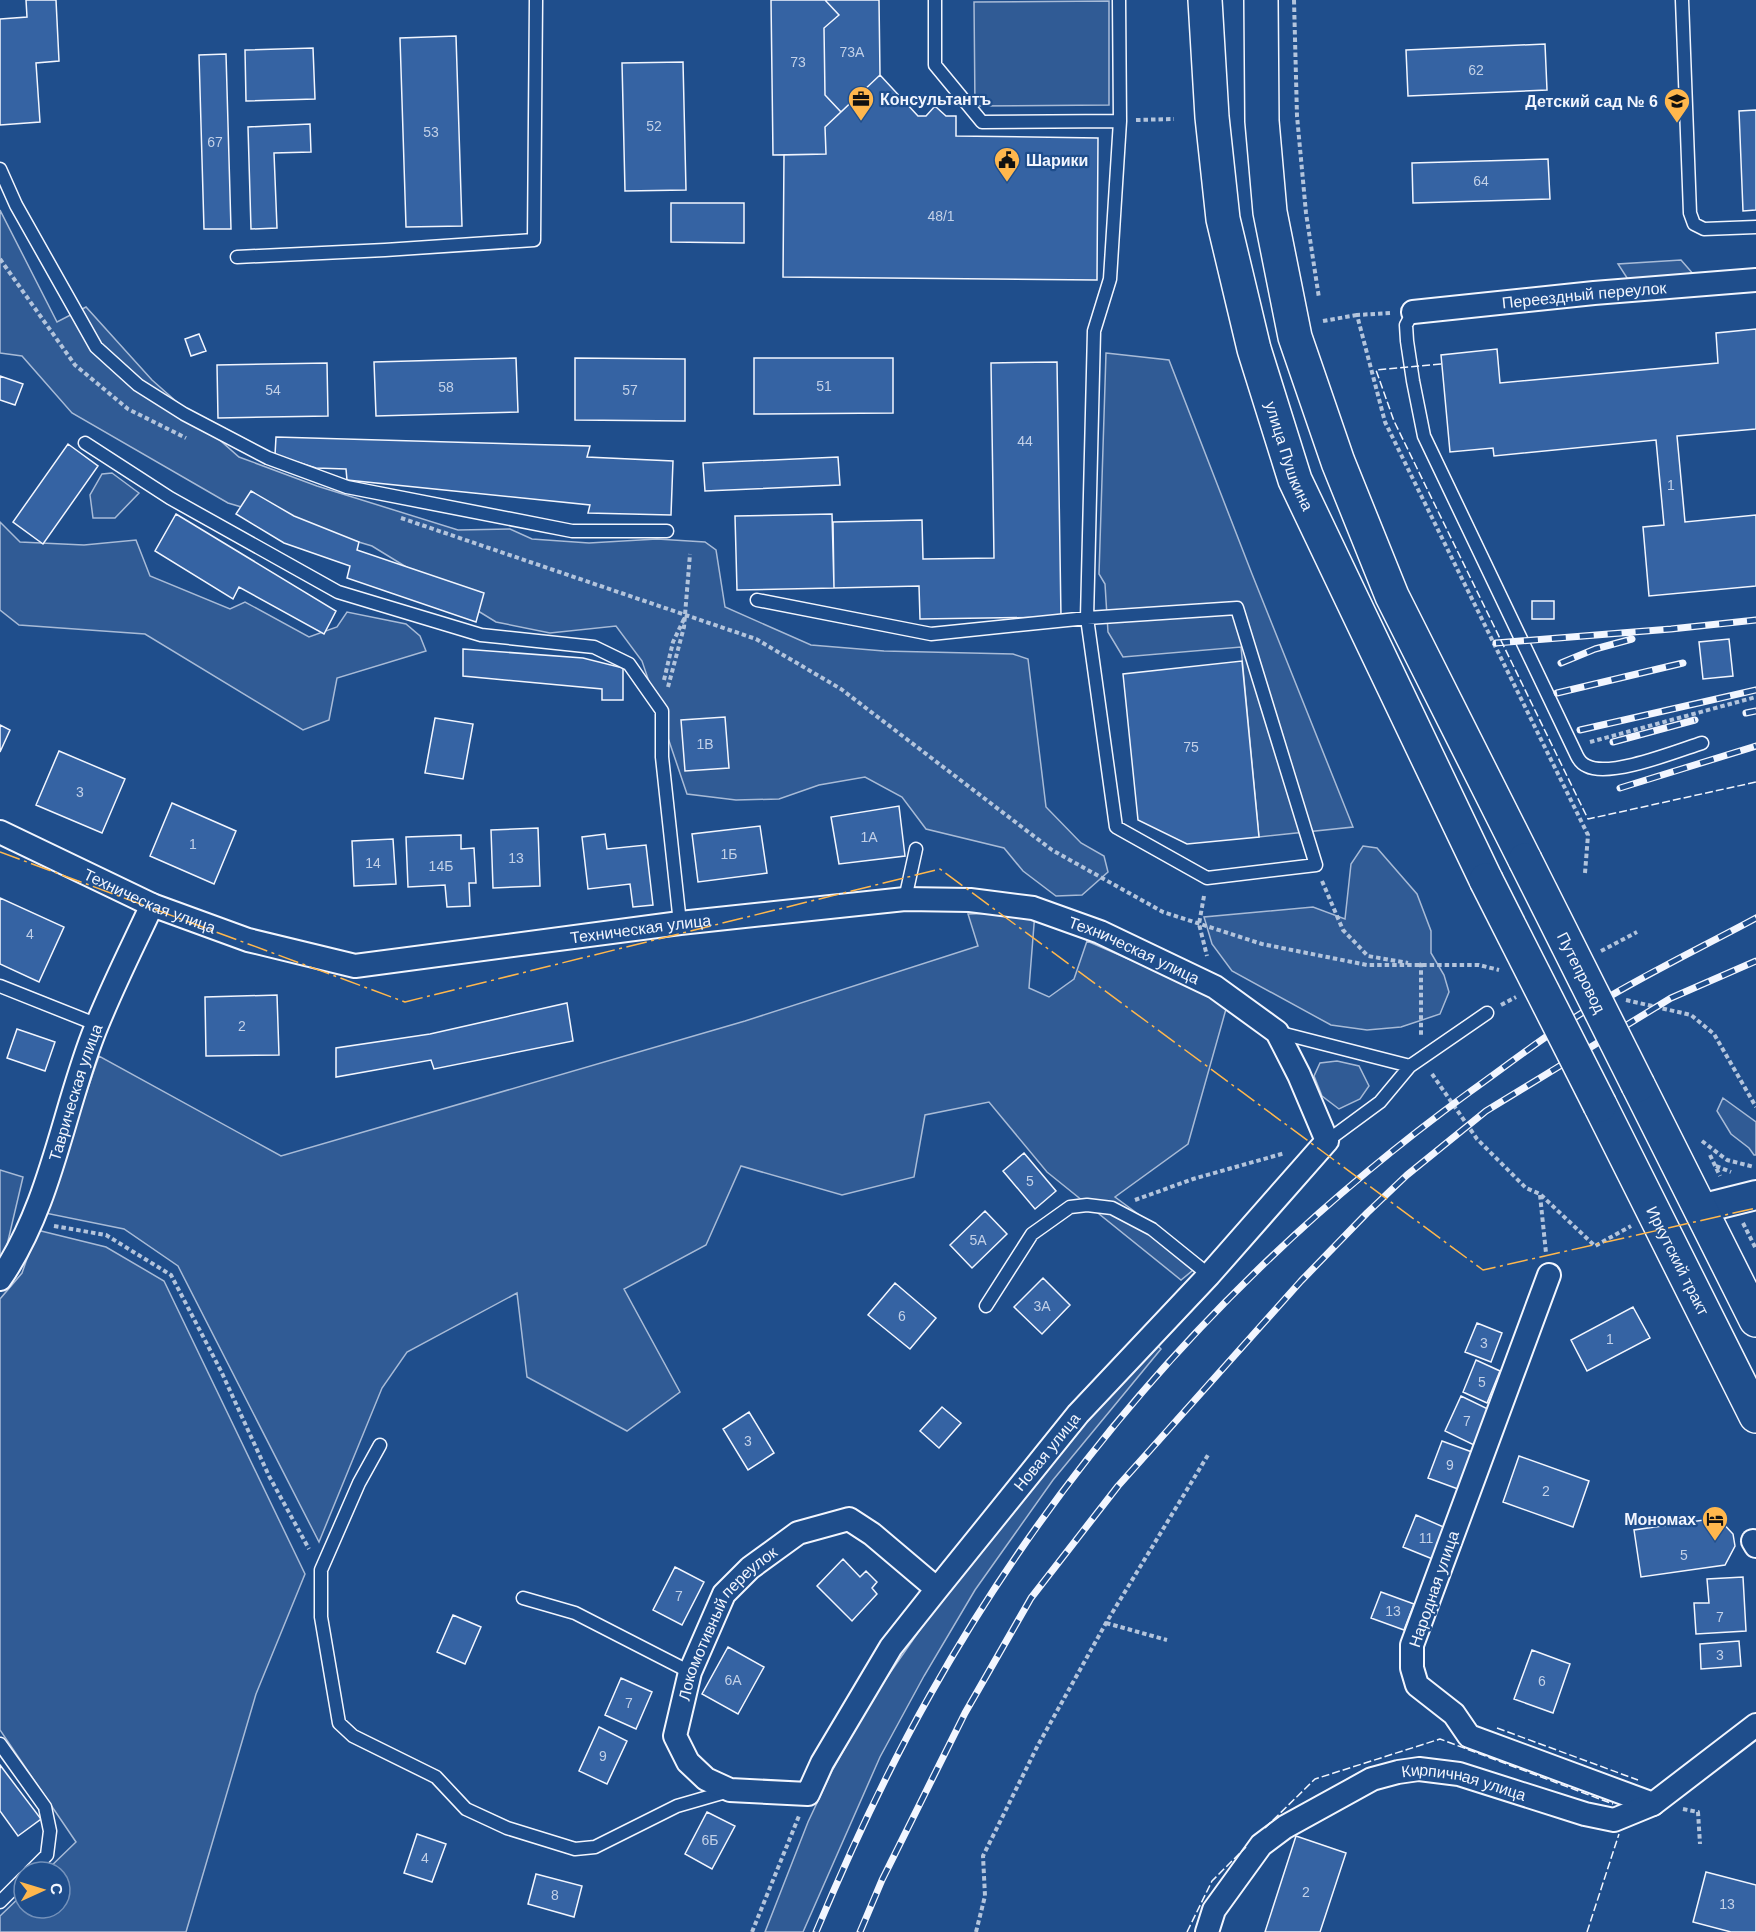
<svg xmlns="http://www.w3.org/2000/svg" width="1756" height="1932" font-family="Helvetica,sans-serif">
	<style>
		.built { fill: #305b95; stroke: #a8bbd7; stroke-width: 1.5 }
		.building { fill: #3563a3; stroke: #f2f6ff; stroke-width: 1.5 }
		.lines { fill: none; stroke-linecap: round; stroke-linejoin: round }
		.service-casing { stroke: #f2f6ff; stroke-width: 15 }
		.minor-casing { stroke: #f2f6ff; stroke-width: 26 }
		.tertiary-casing { stroke: #f2f6ff; stroke-width: 32 }
		.primary-casing { stroke: #f2f6ff; stroke-width: 36 }
		.path { stroke: #b3c4dc; stroke-width: 4; stroke-dasharray: 4.5 3; stroke-linecap: butt }
		.service { stroke: #1f4e8c; stroke-width: 12 }
		.minor { stroke: #1f4e8c; stroke-width: 22 }
		.tertiary { stroke: #1f4e8c; stroke-width: 28 }
		.primary { stroke: #1f4e8c; stroke-width: 33 }
		.rail-casing { stroke: #f2f6ff; stroke-width: 7 }
		.rail { stroke: #1f4e8c; stroke-width: 4.5; stroke-dasharray: 14; stroke-linecap: butt }
		.primary-bridge-casing { stroke: #f2f6ff; stroke-width: 36; stroke-linecap: butt }
		.primary-bridge { stroke: #1f4e8c; stroke-width: 33 }
		.fence { stroke: #f2f6ff; stroke-width: 1.5; stroke-dasharray: 8 3; stroke-linecap: butt }
		.power { stroke: #ffb74d; stroke-width: 1.5; stroke-dasharray: 21 4.5 3 4.5; stroke-linecap: butt }
		.labels { text-anchor: middle; dominant-baseline: central; stroke-width: 4.5; stroke-linejoin: round; paint-order: stroke }
		.number-label { font-size: 14px; fill: #c3d1e8 }
		.poi-label { font-size: 16px; font-weight: bold; fill: #f2f6ff; stroke: #1f4e8c; text-anchor: start }
		.street-label { font-size: 16px; fill: #f2f6ff; stroke: #1f4e8c }
	</style>
	<rect width="100%" height="100%" fill="#1f4e8c"/>
	<path class="built" d="M 1109,1 L 1109,105 L 975,106 L 974,2 Z
		M 0,210 L 57,322 L 86,307 L 152,380 L 239,457 L 317,486 L 458,530 L 510,529 L 532,539 L 589,543 L 657,539 L 705,542 L 716,550 L 725,607 L 811,645 L 884,651 L 1013,654 L 1028,659 L 1046,807 L 1081,843 L 1104,856 L 1108,872 L 1082,895 L 1056,896 L 1023,871 L 1004,848 L 926,829 L 902,797 L 865,777 L 819,785 L 779,799 L 736,800 L 687,794 L 642,661 L 616,626 L 550,633 L 496,622 L 372,546 L 228,503 L 72,413 L 22,356 L 0,353 Z
		M 1681,260 L 1695,276 L 1629,281 L 1618,264 Z
		M 1106,353 L 1169,360 L 1252,574 L 1353,827 L 1259,837 L 1241,647 L 1123,657 L 1108,632 L 1105,584 L 1099,574 Z
		M 112,473 L 139,493 L 115,518 L 93,518 L 90,495 L 102,474 Z
		M 0,522 L 20,542 L 84,545 L 136,540 L 150,576 L 230,609 L 245,602 L 309,637 L 337,627 L 347,612 L 406,624 L 420,636 L 426,651 L 337,678 L 329,720 L 303,730 L 145,634 L 19,625 L 0,610 Z
		M 1363,846 L 1377,848 L 1417,894 L 1431,931 L 1431,953 L 1444,975 L 1449,992 L 1440,1014 L 1401,1027 L 1367,1030 L 1331,1025 L 1232,971 L 1212,944 L 1204,917 L 1313,907 L 1345,919 L 1351,864 Z
		M 1035,912 L 1029,988 L 1049,997 L 1074,979 L 1087,941 L 1228,1002 L 1188,1144 L 1115,1197 L 1203,1262 L 1181,1280 L 1047,1172 L 989,1102 L 925,1115 L 914,1177 L 842,1195 L 741,1166 L 706,1245 L 624,1289 L 680,1392 L 627,1431 L 527,1377 L 517,1293 L 407,1352 L 382,1388 L 319,1542 L 178,1266 L 124,1229 L 45,1213 L 99,1056 L 281,1156 L 745,1021 L 978,946 L 968,914 Z
		M 1337,1061 L 1359,1066 L 1369,1086 L 1360,1099 L 1339,1109 L 1322,1096 L 1314,1076 L 1320,1063 Z
		M 1723,1098 L 1756,1122 L 1756,1155 L 1754,1155 L 1749,1148 L 1731,1134 L 1717,1111 Z
		M 0,1170 L 23,1177 L 4,1258 L 0,1264 Z
		M 37,1230 L 106,1247 L 164,1281 L 305,1574 L 256,1694 L 186,1932 L 0,1932 L 0,1916 L 24,1893 L 24,1908 L 60,1908 L 60,1872 L 45,1872 L 76,1842 L 0,1730 L 0,1299 L 22,1273 Z
		M 1156,1344 L 1161,1349 L 1053,1480 L 975,1590 L 924,1676 L 880,1757 L 803,1932 L 765,1932 L 808,1822 L 832,1771 L 876,1693 L 944,1595 L 1050,1459 Z"/>
	<path class="building" d="M 26,0 L 56,0 L 59,61 L 36,63 L 40,122 L 0,125 L 0,19 L 27,17 Z
		M 771,0 L 825,0 L 839,15 L 824,28 L 825,95 L 841,112 L 825,127 L 826,154 L 773,155 Z
		M 825,0 L 879,0 L 880,75 L 841,112 L 825,95 L 824,28 L 839,15 Z
		M 456,36 L 462,226 L 406,227 L 400,38 Z
		M 1545,44 L 1547,90 L 1408,96 L 1406,50 Z
		M 313,48 L 315,99 L 246,101 L 245,50 Z
		M 226,54 L 231,229 L 204,229 L 199,55 Z
		M 683,62 L 686,190 L 625,191 L 622,63 Z
		M 880,75 L 918,116 L 926,116 L 935,106 L 946,116 L 956,116 L 956,136 L 1098,138 L 1097,280 L 783,277 L 784,155 L 826,154 L 825,127 Z
		M 1756,110 L 1756,210 L 1743,211 L 1739,111 Z
		M 310,124 L 311,152 L 274,153 L 277,228 L 251,229 L 248,127 Z
		M 1548,159 L 1550,199 L 1413,203 L 1412,163 Z
		M 671,203 L 744,203 L 744,243 L 671,242 Z
		M 1756,329 L 1756,429 L 1677,436 L 1685,522 L 1756,515 L 1756,586 L 1649,596 L 1643,527 L 1664,525 L 1656,440 L 1494,456 L 1493,448 L 1450,452 L 1441,355 L 1497,349 L 1500,383 L 1718,363 L 1716,333 Z
		M 199,334 L 206,351 L 191,356 L 185,339 Z
		M 516,358 L 518,412 L 376,416 L 374,362 Z
		M 575,358 L 685,359 L 685,421 L 575,420 Z
		M 754,358 L 893,358 L 893,413 L 754,414 Z
		M 1057,362 L 1061,617 L 920,619 L 919,586 L 834,588 L 833,522 L 922,520 L 923,559 L 994,558 L 991,363 Z
		M 327,363 L 328,416 L 218,418 L 217,365 Z
		M 0,376 L 23,384 L 15,405 L 0,400 Z
		M 276,437 L 590,446 L 587,457 L 673,461 L 671,515 L 588,513 L 590,505 L 347,480 L 346,469 L 316,468 L 275,455 Z
		M 68,444 L 98,466 L 43,544 L 13,522 Z
		M 838,457 L 840,485 L 705,491 L 703,463 Z
		M 251,491 L 294,516 L 359,542 L 357,550 L 484,593 L 476,622 L 347,578 L 350,566 L 284,543 L 236,514 Z
		M 176,514 L 336,611 L 324,634 L 239,587 L 233,599 L 155,551 Z
		M 832,514 L 834,588 L 737,590 L 735,516 Z
		M 1532,601 L 1554,601 L 1554,619 L 1532,619 Z
		M 1729,639 L 1733,676 L 1703,679 L 1699,642 Z
		M 463,649 L 583,658 L 623,668 L 623,700 L 602,700 L 602,689 L 463,676 Z
		M 1242,661 L 1259,837 L 1187,844 L 1138,820 L 1123,674 Z
		M 725,717 L 729,768 L 685,771 L 681,720 Z
		M 435,718 L 473,724 L 463,779 L 425,773 Z
		M 0,725 L 10,730 L 0,752 Z
		M 59,751 L 125,779 L 102,833 L 36,805 Z
		M 172,803 L 236,831 L 214,884 L 150,856 Z
		M 899,806 L 905,856 L 839,864 L 831,817 Z
		M 760,826 L 767,873 L 698,882 L 692,834 Z
		M 538,828 L 540,886 L 493,888 L 491,830 Z
		M 605,834 L 607,849 L 646,845 L 653,905 L 633,907 L 630,884 L 588,889 L 582,837 Z
		M 461,835 L 461,849 L 474,848 L 476,883 L 469,883 L 470,906 L 447,907 L 445,885 L 408,887 L 406,837 Z
		M 393,839 L 396,884 L 354,886 L 352,841 Z
		M 0,898 L 64,927 L 39,982 L 0,964 Z
		M 277,995 L 279,1055 L 206,1056 L 205,997 Z
		M 567,1003 L 573,1041 L 434,1069 L 431,1060 L 336,1077 L 336,1048 L 430,1034 Z
		M 17,1029 L 55,1042 L 45,1071 L 7,1058 Z
		M 1024,1153 L 1056,1191 L 1035,1209 L 1003,1171 Z
		M 985,1211 L 1007,1234 L 972,1268 L 950,1245 Z
		M 1043,1278 L 1070,1305 L 1042,1334 L 1014,1307 Z
		M 895,1283 L 936,1318 L 910,1349 L 868,1315 Z
		M 1633,1307 L 1650,1338 L 1587,1371 L 1571,1340 Z
		M 1477,1323 L 1502,1333 L 1491,1362 L 1465,1352 Z
		M 1476,1360 L 1500,1371 L 1487,1403 L 1463,1392 Z
		M 1461,1396 L 1490,1410 L 1474,1445 L 1445,1431 Z
		M 942,1407 L 961,1423 L 939,1448 L 920,1431 Z
		M 749,1412 L 774,1453 L 748,1470 L 723,1429 Z
		M 1442,1441 L 1472,1452 L 1458,1489 L 1428,1478 Z
		M 1519,1456 L 1589,1481 L 1573,1527 L 1503,1502 Z
		M 1416,1515 L 1448,1529 L 1435,1560 L 1403,1547 Z
		M 1718,1518 L 1733,1534 L 1735,1546 L 1725,1565 L 1641,1577 L 1634,1530 Z
		M 843,1559 L 860,1577 L 866,1571 L 877,1582 L 872,1588 L 877,1594 L 852,1621 L 817,1586 Z
		M 675,1567 L 704,1582 L 682,1625 L 653,1610 Z
		M 1743,1577 L 1746,1631 L 1696,1634 L 1694,1603 L 1709,1603 L 1707,1579 Z
		M 1381,1592 L 1414,1604 L 1404,1630 L 1371,1618 Z
		M 453,1615 L 481,1627 L 465,1664 L 437,1652 Z
		M 1739,1641 L 1741,1666 L 1701,1669 L 1700,1644 Z
		M 728,1647 L 764,1667 L 738,1714 L 702,1694 Z
		M 1532,1650 L 1570,1664 L 1553,1713 L 1514,1699 Z
		M 621,1678 L 652,1692 L 636,1729 L 605,1715 Z
		M 599,1727 L 627,1741 L 607,1784 L 579,1771 Z
		M 0,1765 L 41,1819 L 18,1836 L 0,1811 Z
		M 707,1812 L 735,1826 L 712,1869 L 685,1854 Z
		M 417,1834 L 446,1844 L 432,1882 L 404,1873 Z
		M 1296,1836 L 1346,1853 L 1320,1932 L 1265,1932 Z
		M 1706,1872 L 1756,1885 L 1756,1932 L 1731,1932 L 1693,1922 Z
		M 536,1874 L 582,1886 L 574,1917 L 528,1904 Z"/>
	<g class="lines">
		<g class="service-casing">
			<path id="service" d="M 935,0 L 935,65 L 982,122 L 1120,121
				M 1682,0 L 1690,213 L 1694,224 L 1704,229 L 1756,227
				M 0,169 L 16,205 L 96,347 L 138,385 L 184,414 L 268,458 L 347,487 L 572,531 L 667,531
				M 237,257 L 385,250 L 534,240 L 536,0
				M 1413,312 L 1406,325 L 1407,341 L 1413,381 L 1424,436 L 1577,756 C 1579,760 1582,764 1587,766 C 1610,778 1677,751 1702,743
				M 85,443 L 170,498 L 338,592 L 481,635 L 594,647 L 629,664 L 662,711 L 662,757 L 680,923
				M 757,600 L 931,634 L 1087,618 L 1116,827 L 1207,878 L 1316,865 L 1237,608 L 1087,618 L 1094,331 L 1110,279 L 1120,121 L 1119,0
				M 905,899 L 916,849
				M 0,986 L 98,1025
				M 1277,1032 L 1410,1066
				M 1327,1141 L 1380,1102 L 1410,1066 L 1487,1013
				M 986,1306 L 1032,1234 L 1070,1207 L 1087,1205 L 1112,1208 L 1152,1229 L 1209,1275
				M 380,1445 L 359,1483 L 321,1570 L 321,1617 L 339,1723 L 353,1736 L 436,1777 L 466,1809 L 507,1828 L 575,1849 L 595,1847 L 677,1806 L 729,1791
				M 523,1598 L 575,1613 L 690,1672
				M 0,1744 L 45,1807 L 50,1831 L 47,1855 L 30,1872
				M 0,1902 L 24,1878"/>
		</g>
		<g class="minor-casing">
			<g id="minor">
				<path id="s1" d="M 1413,312 L 1594,293 L 1756,280"/>
				<path id="s2" d="M 0,832 L 152,905 L 248,940 L 355,966 L 680,923 L 905,899 L 970,900 L 1033,908 L 1100,932 L 1215,987 L 1277,1032 L 1299,1075 L 1327,1141 L 1209,1275 L 1078,1414 L 937,1589 L 891,1647 L 822,1763 L 808,1794 L 730,1790 L 706,1779 L 688,1762 L 675,1736 L 690,1672 L 724,1594 L 750,1568 L 798,1533 L 849,1519 L 872,1534 L 937,1589"/>
				<path d="M 1549,1275 L 1412,1645 L 1412,1668 L 1417,1685 L 1454,1714 L 1469,1736 L 1653,1804"/>
				<path id="s3" d="M 0,1279 C 50,1207 62,1116 93,1035 C 110,991 132,948 152,905"/>
				<path d="M 1753,1541 L 1756,1546"/>
				<path id="s4" d="M 1207,1932 L 1214,1910 L 1261,1845 L 1285,1827 L 1372,1779 L 1398,1772 L 1419,1769 L 1459,1774 L 1585,1814 L 1614,1820 L 1653,1804 L 1756,1725"/>
			</g>
		</g>
		<g class="tertiary-casing">
			<path id="tertiary" d="M 1700,1209 L 1756,1195"/>
		</g>
		<g class="primary-casing">
			<g id="primary">
				<path id="s5" d="M 1205,0 L 1212,117 L 1223,219 L 1254,349 L 1295,480 L 1486,880"/>
				<path d="M 1261,0 L 1262,121 L 1270,212 L 1295,337 L 1338,462 L 1392,596 L 1525,860"/>
				<path d="M 1638,1085 L 1756,1320"/>
				<path id="s6" d="M 1600,1105 L 1756,1416"/>
			</g>
		</g>
		<path class="path" d="M 1294,0 L 1297,116 L 1306,213 L 1319,298
			M 1136,120 L 1174,119
			M 0,259 L 75,365 L 128,409 L 186,438
			M 1390,313 L 1357,315 L 1385,422 L 1588,835 L 1585,873
			M 1323,321 L 1357,315
			M 401,518 L 756,639 L 841,689 L 1052,850 L 1163,912 L 1262,944 L 1367,965 L 1479,965 L 1499,970
			M 664,680 L 673,642 L 684,619
			M 668,687 L 684,627 L 690,554
			M 1590,742 L 1756,697
			M 1322,881 L 1343,930 L 1368,956 L 1408,963
			M 1204,896 L 1199,924 L 1207,956
			M 1601,951 L 1637,932
			M 1419,964 L 1421,965 L 1421,1036
			M 1626,1000 L 1691,1015 L 1714,1034 L 1756,1107
			M 1501,1005 L 1516,997
			M 1432,1074 L 1477,1139 L 1526,1188 L 1540,1194 L 1595,1246 L 1631,1226
			M 1702,1141 L 1727,1160 L 1754,1167
			M 1710,1155 L 1720,1176
			M 1716,1166 L 1731,1172
			M 1540,1195 L 1546,1253
			M 1135,1200 L 1193,1179 L 1285,1153
			M 1743,1223 L 1756,1249
			M 54,1226 L 106,1235 L 171,1275 L 221,1371 L 269,1476 L 309,1549
			M 1106,1623 L 1167,1640
			M 1683,1809 L 1698,1812 L 1700,1844
			M 752,1932 L 799,1816
			M 976,1932 L 985,1896 L 983,1856 L 1037,1747 L 1106,1623 L 1208,1455"/>
		<use href="#service" class="service"/>
		<use href="#minor" class="minor"/>
		<use href="#tertiary" class="tertiary"/>
		<use href="#primary" class="primary"/>
		<g class="rail-casing">
			<path id="rail" d="M 1496,643 L 1671,629 L 1756,620
				M 1561,663 L 1595,649 L 1632,639
				M 1557,693 L 1683,663
				M 1746,713 L 1756,711
				M 1580,730 L 1756,690
				M 1613,742 L 1695,720
				M 1620,788 L 1756,746
				M 816,1932 C 850,1851 887,1771 930,1695 C 1065,1455 1248,1253 1471,1091 C 1513,1061 1555,1028 1600,1002 C 1650,972 1704,946 1756,918
				M 860,1932 L 882,1880 L 965,1713 L 1031,1598 L 1118,1486 L 1301,1281 L 1367,1213 L 1407,1175 L 1486,1111 L 1671,998 L 1756,961"/>
		</g>
		<use href="#rail" class="rail"/>
		<g class="primary-bridge-casing">
			<g id="primary-bridge">
				<path id="s7" d="M 1525,860 L 1638,1085"/>
				<path d="M 1486,880 L 1600,1105"/>
			</g>
		</g>
		<use href="#primary-bridge" class="primary-bridge"/>
		<path class="fence" d="M 1441,364 L 1376,370 L 1394,421 L 1588,819 L 1756,782
			M 1497,1728 L 1638,1780
			M 1265,1828 L 1315,1779 L 1440,1739 L 1613,1804
			M 1187,1932 L 1212,1881 L 1246,1847
			M 1587,1932 L 1619,1834"/>
		<path class="power" d="M 0,852 L 405,1002 L 940,869 L 1483,1270 L 1756,1208"/>
	</g>
	<defs>
		<g id="office-pin" transform="scale(1.35)"><path d="M0 17L-7.5 6A9.5 9.5 0 1 1 7.5 6Z" fill="#ffb74d" stroke="#1f4e8c"/><path d="M-6-3h4V-5.5h4V-3h4V5H-6ZM-1-4.5V-3h2v-1.5ZM-6 0V1H6V0Z" fill="#111"/></g>
		<g id="school-pin" transform="scale(1.35)"><path d="M0 17L-7.5 6A9.5 9.5 0 1 1 7.5 6Z" fill="#ffb74d" stroke="#1f4e8c"/><path d="M0-5L7-2L0 1L-7-2ZM-4 1L0 2.5L4 1V4Q0 6-4 4Z" fill="#111"/></g>
		<g id="civic-pin" transform="scale(1.35)"><path d="M0 17L-7.5 6A9.5 9.5 0 1 1 7.5 6Z" fill="#ffb74d" stroke="#1f4e8c"/><path d="M-.6-6.5H3V-4.5H.6V-3L4-1V1h2V6H-6V1h2V-1L-.6-3ZM-1.2 2.5V6h2.4V2.5Z" fill="#111"/></g>
		<g id="hotel-pin" transform="scale(1.35)"><path d="M0 17L-7.5 6A9.5 9.5 0 1 1 7.5 6Z" fill="#ffb74d" stroke="#1f4e8c"/><path d="M-6-4.5h1.5V1H6V5H4.5V3h-9V5H-6ZM-4 0a1.8 1.8 0 1 1 3.6 0ZM.5 0V-2.5h3Q6-2.5 6 0Z" fill="#111"/></g>
	</defs>
	<g fill-rule="evenodd">
		<use href="#office-pin" x="861" y="99"/>
		<use href="#school-pin" x="1677" y="101"/>
		<use href="#civic-pin" x="1007" y="160"/>
		<use href="#hotel-pin" x="1715" y="1519"/>
	</g>
	<g class="labels">
		<g class="number-label">
			<text x="852" y="52">73А</text>
			<text x="798" y="62">73</text>
			<text x="1476" y="70">62</text>
			<text x="654" y="126">52</text>
			<text x="431" y="132">53</text>
			<text x="215" y="142">67</text>
			<text x="1481" y="181">64</text>
			<text x="941" y="216">48/1</text>
			<text x="824" y="386">51</text>
			<text x="446" y="387">58</text>
			<text x="273" y="390">54</text>
			<text x="630" y="390">57</text>
			<text x="1025" y="441">44</text>
			<text x="1671" y="485">1</text>
			<text x="705" y="744">1В</text>
			<text x="1191" y="747">75</text>
			<text x="80" y="792">3</text>
			<text x="869" y="837">1А</text>
			<text x="193" y="844">1</text>
			<text x="729" y="854">1Б</text>
			<text x="516" y="858">13</text>
			<text x="373" y="863">14</text>
			<text x="441" y="866">14Б</text>
			<text x="30" y="934">4</text>
			<text x="242" y="1026">2</text>
			<text x="1030" y="1181">5</text>
			<text x="978" y="1240">5А</text>
			<text x="1042" y="1306">3А</text>
			<text x="902" y="1316">6</text>
			<text x="1610" y="1339">1</text>
			<text x="1484" y="1343">3</text>
			<text x="1482" y="1382">5</text>
			<text x="1467" y="1421">7</text>
			<text x="748" y="1441">3</text>
			<text x="1450" y="1465">9</text>
			<text x="1546" y="1491">2</text>
			<text x="1426" y="1538">11</text>
			<text x="1684" y="1555">5</text>
			<text x="679" y="1596">7</text>
			<text x="1393" y="1611">13</text>
			<text x="1720" y="1617">7</text>
			<text x="1720" y="1655">3</text>
			<text x="733" y="1680">6А</text>
			<text x="1542" y="1681">6</text>
			<text x="629" y="1703">7</text>
			<text x="603" y="1756">9</text>
			<text x="710" y="1840">6Б</text>
			<text x="425" y="1858">4</text>
			<text x="1306" y="1892">2</text>
			<text x="555" y="1895">8</text>
			<text x="1727" y="1904">13</text>
		</g>
		<g class="poi-label">
			<text x="880" y="99">Консультантъ</text>
			<text x="1658" y="101" text-anchor="end">Детский сад № 6</text>
			<text x="1026" y="160">Шарики</text>
			<text x="1696" y="1519" text-anchor="end">Мономах</text>
		</g>
		<g class="street-label">
			<text stroke="none"><textPath href="#s1" startOffset="172">Переездный переулок</textPath></text>
			<text stroke="none"><textPath href="#s5" startOffset="466">улица Пушкина</textPath></text>
			<text stroke="none"><textPath href="#s2" startOffset="165">Техническая улица</textPath></text>
			<text stroke="none"><textPath href="#s2" startOffset="669">Техническая улица</textPath></text>
			<text stroke="none"><textPath href="#s2" startOffset="1173">Техническая улица</textPath></text>
			<text stroke="none"><textPath href="#s7" startOffset="126">Путепровод</textPath></text>
			<text stroke="none"><textPath href="#s3" startOffset="202">Таврическая улица</textPath></text>
			<text stroke="none"><textPath href="#s6" startOffset="174">Иркутский тракт</textPath></text>
			<text transform="translate(1047 1452) rotate(-51)">Новая улица</text>
			<text transform="translate(1434 1589) rotate(-71)">Народная улица</text>
			<text stroke="none"><textPath href="#s2" startOffset="2582">Локомотивный переулок</textPath></text>
			<text stroke="none"><textPath href="#s4" startOffset="327">Кирпичная улица</textPath></text>
		</g>
	</g>
	<g transform="translate(42 1890) rotate(86)"><circle r="28" fill="#1f4e8c" stroke="#7391ba" stroke-width="1.5"/>
	<path d="M0-4.5L10 22L0 15L-10 22Z" fill="#ffb74d"/>
	<text y="-9" font-size="16" font-weight="bold" text-anchor="middle" fill="#f2f6ff">С</text>
	</g>
</svg>
